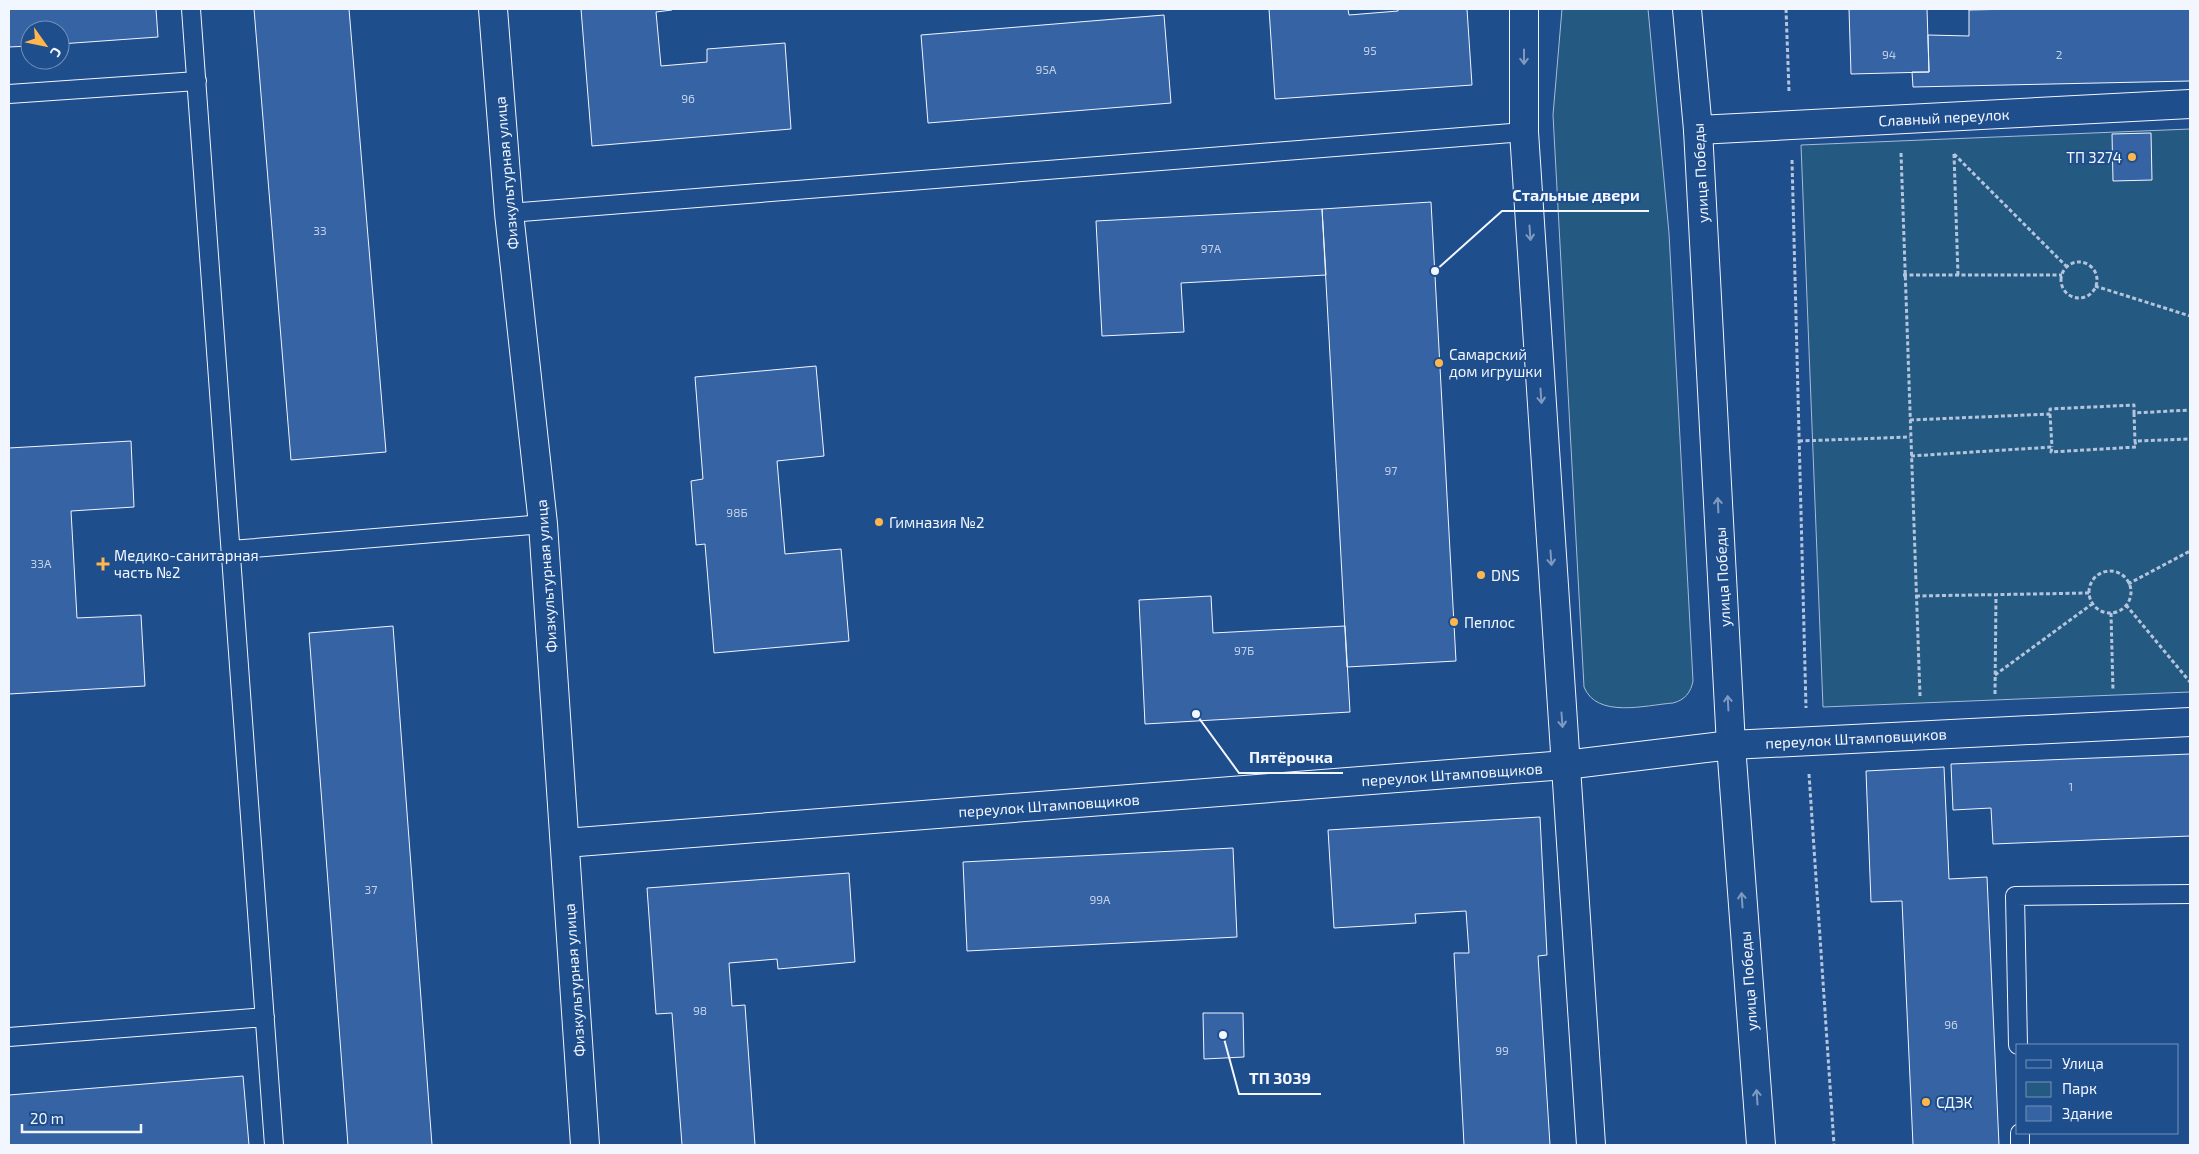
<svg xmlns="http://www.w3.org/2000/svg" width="2199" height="1154" font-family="'Exo 2',sans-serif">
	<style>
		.green { fill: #245a82; stroke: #a8bbd7 }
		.building { fill: #3563a3; stroke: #f2f6ff }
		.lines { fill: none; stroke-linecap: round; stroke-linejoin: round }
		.lane-casing { stroke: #f2f6ff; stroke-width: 20 }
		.street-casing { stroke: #f2f6ff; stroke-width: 30 }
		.secondary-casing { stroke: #f2f6ff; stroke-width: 30 }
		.primary-casing { stroke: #f2f6ff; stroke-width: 30 }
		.path { stroke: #b3c4dc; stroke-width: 3; stroke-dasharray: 4 2.5; stroke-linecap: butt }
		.lane { stroke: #1f4e8c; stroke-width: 18 }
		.street { stroke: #1f4e8c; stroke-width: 28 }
		.secondary { stroke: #1f4e8c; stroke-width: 28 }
		.primary { stroke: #1f4e8c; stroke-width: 28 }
		.oneway { stroke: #7e9ac0 }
		.poi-dot { fill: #ffb74d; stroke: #1f4e8c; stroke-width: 2 }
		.labels { text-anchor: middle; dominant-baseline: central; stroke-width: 4; stroke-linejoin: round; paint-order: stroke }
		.number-label { font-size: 12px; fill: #c3d1e8 }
		.street-label { font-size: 15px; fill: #f2f6ff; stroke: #1f4e8c }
		.poi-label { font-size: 15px; fill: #f2f6ff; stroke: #1f4e8c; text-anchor: start }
		.leader { fill: none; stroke: #f2f6ff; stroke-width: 2 }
		.callout-dot { fill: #f2f6ff; stroke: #1f4e8c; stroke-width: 2 }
		.callout-label { font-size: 16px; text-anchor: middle; font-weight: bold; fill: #f2f6ff; stroke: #1f4e8c; stroke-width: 4; stroke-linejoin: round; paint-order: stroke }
	</style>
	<rect width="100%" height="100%" fill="#1f4e8c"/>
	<path class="green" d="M 1562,9 L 1648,9 L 1669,233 L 1693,681 C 1691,692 1685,700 1673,703 C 1646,705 1597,719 1584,687 L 1553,115 Z
		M 2190,129 L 2190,692 L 1823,707 L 1801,145 Z"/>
	<path class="building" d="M 9,9 L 156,9 L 158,37 L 60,44 L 60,30 L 30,30 L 30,46 L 9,47 Z
		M 254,9 L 349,9 L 386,452 L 291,460 Z
		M 581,9 L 671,9 L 672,10 L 656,12 L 661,66 L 707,62 L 707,49 L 785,43 L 791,129 L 592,146 Z
		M 1269,9 L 1348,9 L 1349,15 L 1398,11 L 1398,9 L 1467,9 L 1472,85 L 1275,99 Z
		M 1849,9 L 1927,9 L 1929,72 L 1851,74 Z
		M 2019,9 L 2190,9 L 2190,81 L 1913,87 L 1912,72 L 1929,72 L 1928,35 L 1969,36 L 1969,10 Z
		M 1164,15 L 1171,103 L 928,123 L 921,35 Z
		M 2151,133 L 2152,180 L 2113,181 L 2112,134 Z
		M 1431,202 L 1456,661 L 1347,667 L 1322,209 Z
		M 1322,209 L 1326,275 L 1181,283 L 1184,332 L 1102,336 L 1096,221 Z
		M 816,366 L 824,456 L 777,461 L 785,554 L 841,549 L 849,641 L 714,653 L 705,544 L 696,545 L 691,481 L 703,479 L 695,377 Z
		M 131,441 L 134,507 L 71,511 L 77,618 L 141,615 L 145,686 L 9,694 L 9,448 Z
		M 1211,596 L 1213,633 L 1345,626 L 1350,712 L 1145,724 L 1139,600 Z
		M 393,626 L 432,1145 L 348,1145 L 309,633 Z
		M 2190,754 L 2190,836 L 1993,844 L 1991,808 L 1953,810 L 1951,764 Z
		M 1944,767 L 1949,879 L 1987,877 L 1999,1145 L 1913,1145 L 1902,901 L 1871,902 L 1866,771 Z
		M 1540,817 L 1547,955 L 1538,956 L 1550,1145 L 1464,1145 L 1454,953 L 1469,953 L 1466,911 L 1415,914 L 1416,923 L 1334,928 L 1328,830 Z
		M 1233,848 L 1237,937 L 967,951 L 963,862 Z
		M 849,873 L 855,962 L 778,969 L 777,959 L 729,963 L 732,1006 L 745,1005 L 755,1145 L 682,1145 L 672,1013 L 656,1014 L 647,888 Z
		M 1203,1013 L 1243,1013 L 1244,1057 L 1204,1059 Z
		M 243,1076 L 249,1145 L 9,1145 L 9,1095 Z"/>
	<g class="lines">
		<g class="lane-casing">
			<path id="lane" d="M 191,9 L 274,1145
				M 9,94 L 197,81
				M 509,213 L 1524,132
				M 231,550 L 543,524
				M 9,1037 L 265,1017
				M 2018,1045 L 2015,896 L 2190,894
				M 2020,1133 L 2020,1145"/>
		</g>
		<g class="street-casing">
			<path id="street" d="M 1698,130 L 2190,104
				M 565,843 L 1565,765 L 1731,745 L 2190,722"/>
		</g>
		<g class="secondary-casing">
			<path id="secondary" d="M 493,9 L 509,213 L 543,524 L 585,1145"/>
		</g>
		<g class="primary-casing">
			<path id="primary" d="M 1524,9 L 1524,132 L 1591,1145
				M 1687,9 L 1698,130 L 1731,745 L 1761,1145"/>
		</g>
		<path class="path" d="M 1786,9 L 1789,91
			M 1901,153 L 1920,696
			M 1954,154 L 2067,267
			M 1954,154 L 1958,275
			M 1792,160 L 1806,708
			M2061 280a18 18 0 1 1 36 0a18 18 0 1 1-36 0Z
			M 1903,275 L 2062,275
			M 2095,286 L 2190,316
			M 2134,413 L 2135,441
			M 2050,414 L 2052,447
			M 1910,420 L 2050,414 L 2050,409 L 2134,405 L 2134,413 L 2190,410
			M 1799,441 L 1910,437
			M 1911,456 L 2052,447 L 2051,452 L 2136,447 L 2135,441 L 2190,439
			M2089 592a21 21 0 1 1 42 0a21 21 0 1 1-42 0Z
			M 2128,584 L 2190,551
			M 1916,596 L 2089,593
			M 2126,605 L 2190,682
			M 2111,613 L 2113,691
			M 1995,675 L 2092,604
			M 1995,694 L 1996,594
			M 1809,774 L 1834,1145"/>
		<use href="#lane" class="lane"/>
		<use href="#street" class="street"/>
		<use href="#secondary" class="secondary"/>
		<use href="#primary" class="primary"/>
	</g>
	<defs><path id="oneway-shaft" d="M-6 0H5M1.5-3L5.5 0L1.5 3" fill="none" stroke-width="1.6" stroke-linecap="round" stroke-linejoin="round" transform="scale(1.25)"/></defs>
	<g class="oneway">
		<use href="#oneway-shaft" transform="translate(1524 57) rotate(90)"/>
		<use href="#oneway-shaft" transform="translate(1530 233) rotate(86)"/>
		<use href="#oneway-shaft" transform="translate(1541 396) rotate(86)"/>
		<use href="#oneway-shaft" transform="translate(1718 505) rotate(-93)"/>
		<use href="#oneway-shaft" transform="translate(1551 558) rotate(86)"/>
		<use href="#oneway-shaft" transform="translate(1728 703) rotate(-93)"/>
		<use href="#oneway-shaft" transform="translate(1562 720) rotate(86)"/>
		<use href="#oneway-shaft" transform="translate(1742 900) rotate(-94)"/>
		<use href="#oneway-shaft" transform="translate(1757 1097) rotate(-94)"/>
	</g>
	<g class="poi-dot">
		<circle cx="2132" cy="157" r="5"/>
		<circle cx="1439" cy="363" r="5"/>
		<circle cx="879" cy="522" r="5"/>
		<path d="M100.5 556.5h5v5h5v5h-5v5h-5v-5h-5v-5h5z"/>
		<circle cx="1481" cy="575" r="5"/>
		<circle cx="1454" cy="622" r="5"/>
		<circle cx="1926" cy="1102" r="5"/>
	</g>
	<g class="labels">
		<g class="number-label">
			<text x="1370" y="50">95</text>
			<text x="1889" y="54">94</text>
			<text x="2059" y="54">2</text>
			<text x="1046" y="69">95А</text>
			<text x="688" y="98">96</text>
			<text x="320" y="230">33</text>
			<text x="1211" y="248">97А</text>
			<text x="1391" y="470">97</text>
			<text x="737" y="512">98Б</text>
			<text x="41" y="563">33А</text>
			<text x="1244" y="650">97Б</text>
			<text x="2071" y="786">1</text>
			<text x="371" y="889">37</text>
			<text x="1100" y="899">99А</text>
			<text x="700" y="1010">98</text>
			<text x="1951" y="1024">96</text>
			<text x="1502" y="1050">99</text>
		</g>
		<g class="street-label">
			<text transform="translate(1944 117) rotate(-3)">Славный переулок</text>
			<text transform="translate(506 173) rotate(-95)">Физкультурная улица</text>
			<text transform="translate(1700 173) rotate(-93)">улица Победы</text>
			<text transform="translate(546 576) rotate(-94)">Физкультурная улица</text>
			<text transform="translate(1722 577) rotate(-93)">улица Победы</text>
			<text transform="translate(1856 738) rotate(-3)">переулок Штамповщиков</text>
			<text transform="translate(1452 774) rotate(-4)">переулок Штамповщиков</text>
			<text transform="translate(1049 805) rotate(-4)">переулок Штамповщиков</text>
			<text transform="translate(574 980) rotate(-94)">Физкультурная улица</text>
			<text transform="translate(1748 981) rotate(-94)">улица Победы</text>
		</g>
		<g class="poi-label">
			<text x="2122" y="157" text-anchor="end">ТП 3274</text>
			<text x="1449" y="354">Самарский<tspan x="1449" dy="17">дом игрушки</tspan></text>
			<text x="889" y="522">Гимназия №2</text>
			<text x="114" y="555">Медико-санитарная<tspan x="114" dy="17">часть №2</tspan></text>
			<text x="1491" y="575">DNS</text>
			<text x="1464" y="622">Пеплос</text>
			<text x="1936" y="1102">СДЭК</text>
		</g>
	</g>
	<path class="leader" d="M1435 271L1502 211H1649M1196 714L1239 773H1343M1223 1035L1239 1094H1321"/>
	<g class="callout-dot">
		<circle cx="1435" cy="271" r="5"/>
		<circle cx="1196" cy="714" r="5"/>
		<circle cx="1223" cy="1035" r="5"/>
	</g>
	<g class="callout-label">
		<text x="1576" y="201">Стальные двери</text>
		<text x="1291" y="763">Пятёрочка</text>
		<text x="1280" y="1084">ТП 3039</text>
	</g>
	<rect width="2199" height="1154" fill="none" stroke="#f2f6ff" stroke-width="20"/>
	<rect x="2016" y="1044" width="162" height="90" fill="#1f4e8c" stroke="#7391ba"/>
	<rect x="2026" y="1060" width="25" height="8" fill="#1f4e8c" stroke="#7391ba"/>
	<text x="2062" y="1069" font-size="15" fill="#f2f6ff">Улица</text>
	<rect x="2026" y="1082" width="25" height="15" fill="#245a82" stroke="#7391ba"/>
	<text x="2062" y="1094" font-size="15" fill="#f2f6ff">Парк</text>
	<rect x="2026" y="1106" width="25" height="15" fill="#3563a3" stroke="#7391ba"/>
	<text x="2062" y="1119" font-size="15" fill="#f2f6ff">Здание</text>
	<g transform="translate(45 45) rotate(123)"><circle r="24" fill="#1f4e8c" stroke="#7391ba"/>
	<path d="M0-4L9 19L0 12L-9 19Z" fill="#ffb74d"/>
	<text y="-8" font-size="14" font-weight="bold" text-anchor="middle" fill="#f2f6ff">С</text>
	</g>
	<path d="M22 1124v8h119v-8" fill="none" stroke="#f2f6ff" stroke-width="2.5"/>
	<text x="30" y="1124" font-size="15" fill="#f2f6ff" stroke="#1f4e8c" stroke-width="4" paint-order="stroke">20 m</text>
</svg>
